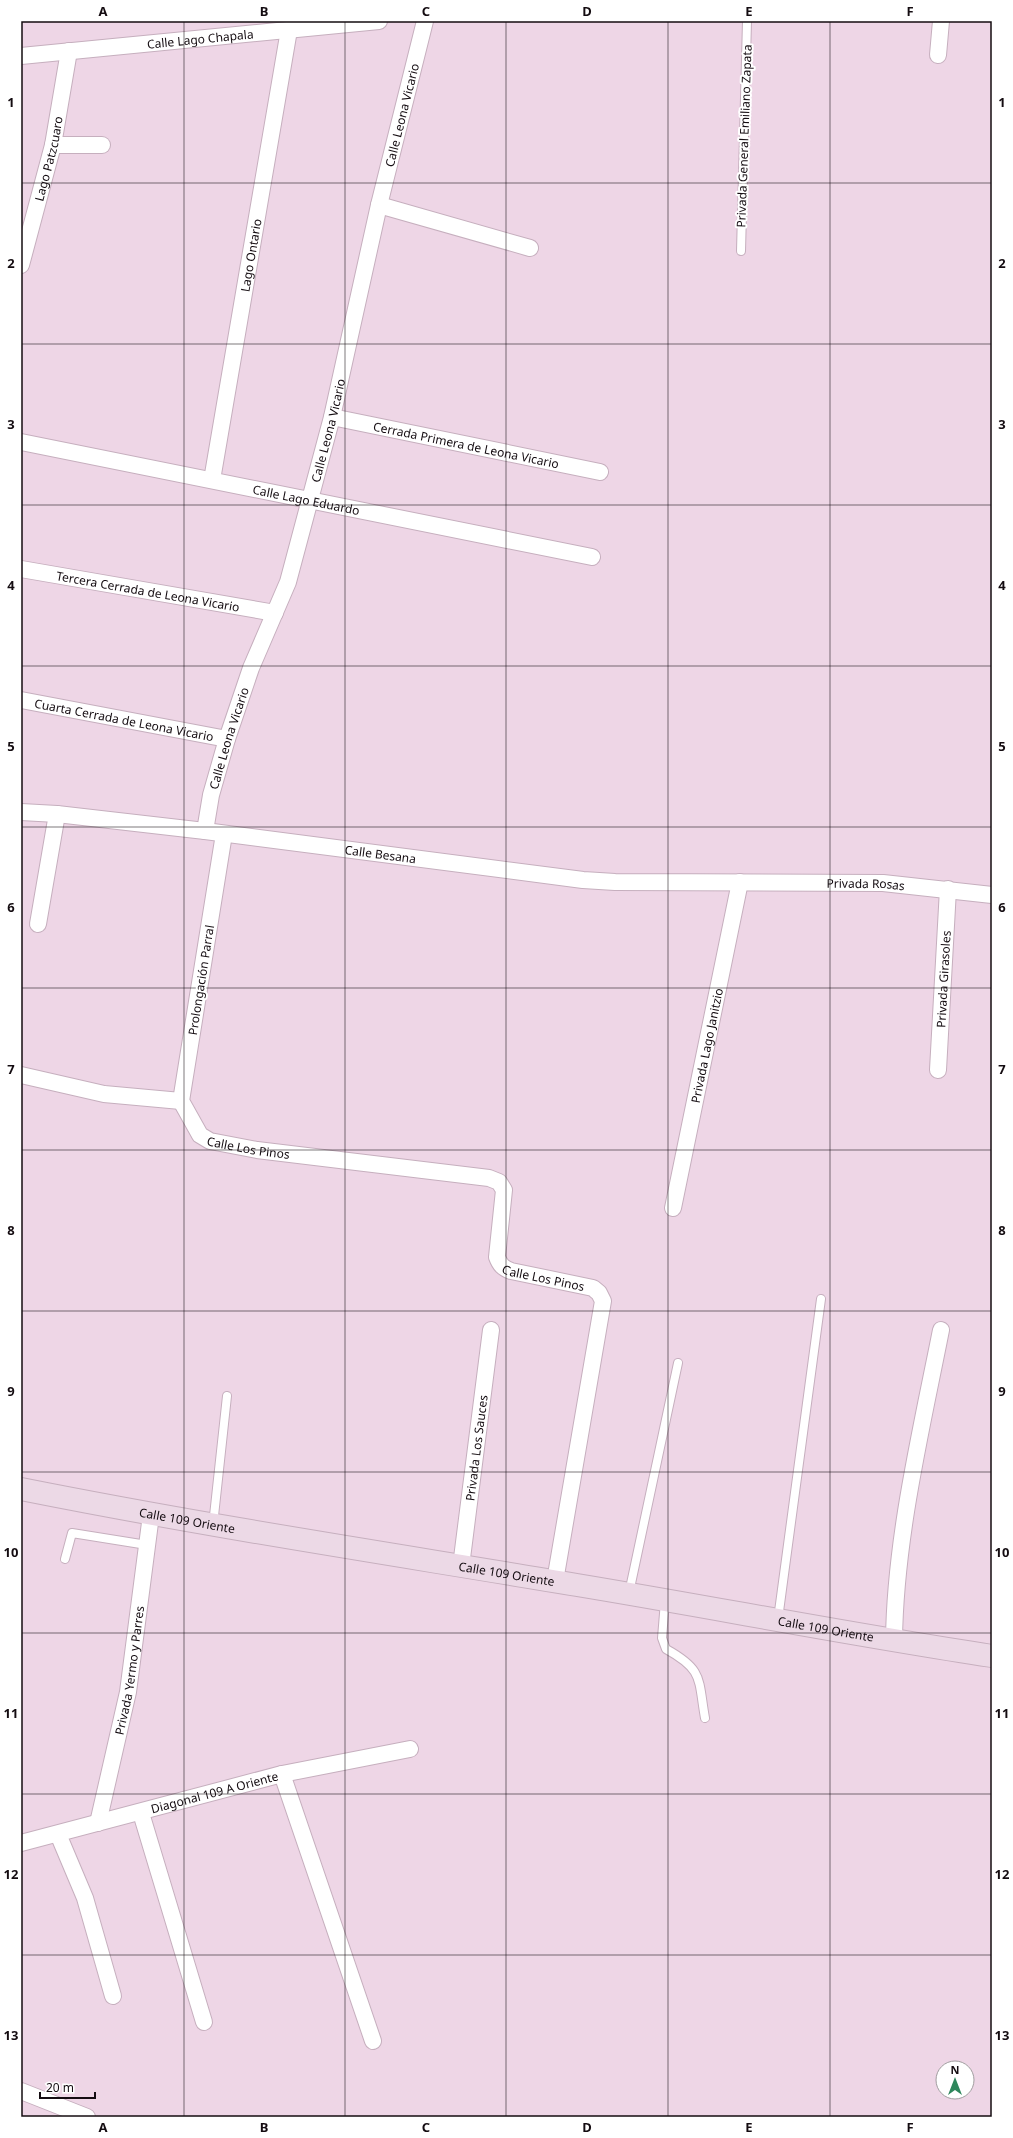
<svg xmlns="http://www.w3.org/2000/svg" width="1013" height="2138" font-family="'Noto Sans',sans-serif">
	<style>
		.lines { fill: none; stroke-linecap: round; stroke-linejoin: round }
		.lane-casing { stroke: #c6afbe; stroke-width: 10 }
		.street-casing { stroke: #c6afbe; stroke-width: 18 }
		.secondary-casing { stroke: #c6afbe; stroke-width: 24 }
		.lane { stroke: #fff; stroke-width: 8 }
		.street { stroke: #fff; stroke-width: 16 }
		.secondary { stroke: #ecd9e6; stroke-width: 22 }
		.grid { fill: none; stroke: #140c11; stroke-width: 1; stroke-opacity: 0.55 }
		.labels { text-anchor: middle; dominant-baseline: central; stroke-width: 4; stroke-linejoin: round; paint-order: stroke }
		.street-label { font-size: 12px; fill: #140c11; stroke: #fff }
		.neatline { fill: none; stroke: #140c11; stroke-width: 1.5 }
		.grid-label { font-size: 13px; text-anchor: middle; font-weight: bold; fill: #140c11 }
	</style>
	<rect width="100%" height="100%" fill="#eed6e6"/>
	<g class="lines">
		<g class="lane-casing">
			<path id="lane" d="M 741,251 L 747,21
				M 213,1525 L 227,1396
				M 65,1559 L 72,1533 L 147,1545
				M 629,1593 L 678,1363
				M 665,1601 L 662,1638 L 666,1649 C 704,1670 698,1679 705,1718
				M 778,1619 L 821,1299"/>
		</g>
		<g class="street-casing">
			<g id="street">
				<path d="M 938,55 L 941,21"/>
				<path id="s1" d="M 21,56 L 379,21"/>
				<path d="M 53,145 L 102,145"/>
				<path d="M 379,205 L 530,248"/>
				<path id="s2" d="M 21,265 L 53,145 L 69,51"/>
				<path id="s3" d="M 332,417 L 600,472"/>
				<path id="s4" d="M 21,442 L 592,557"/>
				<path id="s5" d="M 212,480 L 289,30"/>
				<path id="s6" d="M 21,569 L 275,613"/>
				<path id="s7" d="M 21,700 L 227,739"/>
				<path id="s8" d="M 21,812 L 57,814 L 205,831 L 583,880 L 615,882 L 883,883 L 992,895"/>
				<path id="s9" d="M 205,831 L 211,795 L 227,739 L 251,668 L 288,582 L 332,417 L 379,205 L 425,21"/>
				<path id="s10" d="M 224,834 L 181,1101 L 200,1135 L 210,1141 L 257,1150 L 489,1178 L 499,1182 L 504,1190 L 497,1257 C 500,1265 503,1268 511,1271 L 593,1288 L 599,1293 L 603,1301 L 555,1581"/>
				<path d="M 38,924 L 57,814"/>
				<path id="s11" d="M 938,1070 L 948,889"/>
				<path d="M 21,1075 L 104,1094 L 181,1101"/>
				<path id="s12" d="M 673,1208 L 740,882"/>
				<path id="s13" d="M 461,1566 L 491,1330"/>
				<path d="M 894,1641 C 895,1539 921,1431 941,1330"/>
				<path d="M 282,1774 L 373,2041"/>
				<path d="M 141,1813 L 204,2022"/>
				<path id="s14" d="M 98,1823 L 128,1692 L 151,1515"/>
				<path d="M 58,1834 L 85,1898 L 113,1996"/>
				<path id="s15" d="M 21,1843 L 282,1774 L 410,1749"/>
				<path d="M 21,2091 L 87,2117"/>
			</g>
		</g>
		<g class="secondary-casing">
			<g id="secondary">
				<path id="s16" d="M 21,1489 C 206,1526 392,1554 577,1585 C 716,1608 853,1635 992,1656"/>
			</g>
		</g>
		<use href="#lane" class="lane"/>
		<use href="#street" class="street"/>
		<use href="#secondary" class="secondary"/>
	</g>
	<path class="grid" d="M 184,21 L 184,2117M 345,21 L 345,2117M 506,21 L 506,2117M 668,21 L 668,2117M 830,21 L 830,2117M 21,183 L 992,183M 21,344 L 992,344M 21,505 L 992,505M 21,666 L 992,666M 21,827 L 992,827M 21,988 L 992,988M 21,1150 L 992,1150M 21,1311 L 992,1311M 21,1472 L 992,1472M 21,1633 L 992,1633M 21,1794 L 992,1794M 21,1955 L 992,1955"/>
	<g class="labels">
		<g class="street-label">
			<text stroke="none"><textPath href="#s1" startOffset="180">Calle Lago Chapala</textPath></text>
			<text stroke="none"><textPath href="#s9" startOffset="744">Calle Leona Vicario</textPath></text>
			<text transform="translate(744 136) rotate(-88)">Privada General Emiliano Zapata</text>
			<text stroke="none"><textPath href="#s2" startOffset="110">Lago Patzcuaro</textPath></text>
			<text stroke="none"><textPath href="#s5" startOffset="228">Lago Ontario</textPath></text>
			<text stroke="none"><textPath href="#s9" startOffset="420">Calle Leona Vicario</textPath></text>
			<text stroke="none"><textPath href="#s3" startOffset="137">Cerrada Primera de Leona Vicario</textPath></text>
			<text stroke="none"><textPath href="#s4" startOffset="291">Calle Lago Eduardo</textPath></text>
			<text stroke="none"><textPath href="#s6" startOffset="129">Tercera Cerrada de Leona Vicario</textPath></text>
			<text stroke="none"><textPath href="#s7" startOffset="105">Cuarta Cerrada de Leona Vicario</textPath></text>
			<text stroke="none"><textPath href="#s9" startOffset="96">Calle Leona Vicario</textPath></text>
			<text stroke="none"><textPath href="#s8" startOffset="362">Calle Besana</textPath></text>
			<text stroke="none"><textPath href="#s8" startOffset="849">Privada Rosas</textPath></text>
			<text stroke="none"><textPath href="#s11" startOffset="91">Privada Girasoles</textPath></text>
			<text transform="translate(201 980) rotate(-81)">Prolongación Parral</text>
			<text stroke="none"><textPath href="#s12" startOffset="166">Privada Lago Janitzio</textPath></text>
			<text stroke="none"><textPath href="#s10" startOffset="360">Calle Los Pinos</textPath></text>
			<text stroke="none"><textPath href="#s10" startOffset="744">Calle Los Pinos</textPath></text>
			<text stroke="none"><textPath href="#s13" startOffset="119">Privada Los Sauces</textPath></text>
			<text stroke="none"><textPath href="#s16" startOffset="169">Calle 109 Oriente</textPath></text>
			<text stroke="none"><textPath href="#s16" startOffset="493">Calle 109 Oriente</textPath></text>
			<text stroke="none"><textPath href="#s16" startOffset="817">Calle 109 Oriente</textPath></text>
			<text stroke="none"><textPath href="#s14" startOffset="156">Privada Yermo y Parres</textPath></text>
			<text stroke="none"><textPath href="#s15" startOffset="200">Diagonal 109 A Oriente</textPath></text>
		</g>
	</g>
	<rect width="1013" height="2138" fill="none" stroke="#ffffff" stroke-width="44"/>
	<g transform="translate(955 2080)"><circle r="19" fill="#ffffff" stroke="#a19ea0"/>
	<path d="M0-3L7 15L0 10L-7 15Z" fill="#2e875c"/>
	<text y="-6" font-size="11" font-weight="bold" text-anchor="middle" fill="#140c11">N</text>
	</g>
	<path d="M40 2092v6h55v-6" fill="none" stroke="#140c11" stroke-width="2"/>
	<text x="46" y="2092" font-size="12" fill="#140c11" stroke="#ffffff" stroke-width="3" paint-order="stroke">20 m</text>
	<rect x="22" y="22" width="969" height="2094" class="neatline"/>
	<g class="grid-label">
		<text x="103" y="16">A</text>
		<text x="264" y="16">B</text>
		<text x="426" y="16">C</text>
		<text x="587" y="16">D</text>
		<text x="749" y="16">E</text>
		<text x="910" y="16">F</text>
		<text x="11" y="107">1</text>
		<text x="1002" y="107">1</text>
		<text x="11" y="268">2</text>
		<text x="1002" y="268">2</text>
		<text x="11" y="429">3</text>
		<text x="1002" y="429">3</text>
		<text x="11" y="590">4</text>
		<text x="1002" y="590">4</text>
		<text x="11" y="751">5</text>
		<text x="1002" y="751">5</text>
		<text x="11" y="912">6</text>
		<text x="1002" y="912">6</text>
		<text x="11" y="1074">7</text>
		<text x="1002" y="1074">7</text>
		<text x="11" y="1235">8</text>
		<text x="1002" y="1235">8</text>
		<text x="11" y="1396">9</text>
		<text x="1002" y="1396">9</text>
		<text x="11" y="1557">10</text>
		<text x="1002" y="1557">10</text>
		<text x="11" y="1718">11</text>
		<text x="1002" y="1718">11</text>
		<text x="11" y="1879">12</text>
		<text x="1002" y="1879">12</text>
		<text x="11" y="2040">13</text>
		<text x="1002" y="2040">13</text>
		<text x="103" y="2132">A</text>
		<text x="264" y="2132">B</text>
		<text x="426" y="2132">C</text>
		<text x="587" y="2132">D</text>
		<text x="749" y="2132">E</text>
		<text x="910" y="2132">F</text>
	</g>
</svg>
